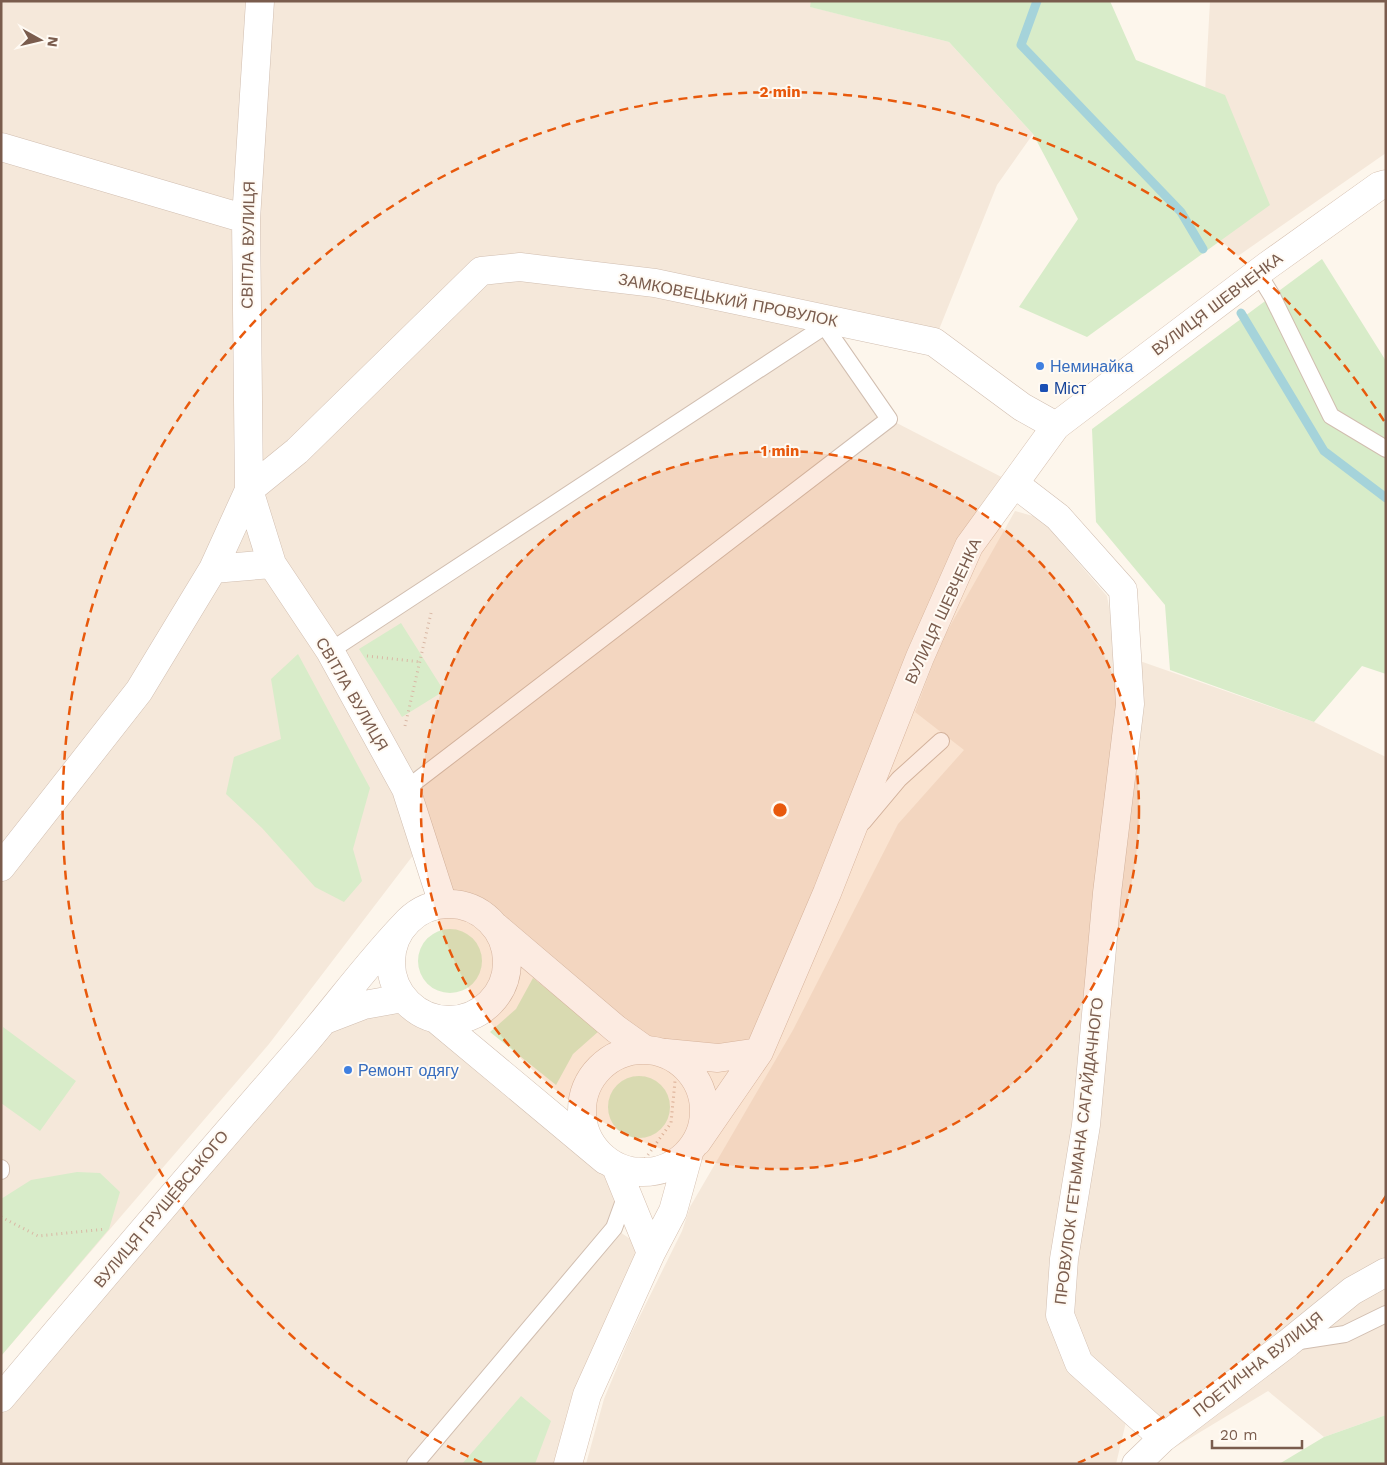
<svg xmlns="http://www.w3.org/2000/svg" width="1387" height="1465" font-family="'Work Sans',sans-serif">
	<style>
		.residential { fill: #f5e8da }
		.green { fill: #d8ecc9 }
		.lines { fill: none; stroke-linecap: round; stroke-linejoin: round }
		.stream { stroke: #a5d3da; stroke-width: 9 }
		.service-casing { stroke: #d1beb0; stroke-width: 18 }
		.minor-casing { stroke: #d1beb0; stroke-width: 29 }
		.tertiary-casing { stroke: #d1beb0; stroke-width: 29 }
		.secondary-casing { stroke: #d6c0b0; stroke-width: 29 }
		.path { stroke: #d9b8a5; stroke-width: 3; stroke-dasharray: 1 4; stroke-linecap: butt }
		.service { stroke: #fff; stroke-width: 16 }
		.minor { stroke: #fff; stroke-width: 28 }
		.tertiary { stroke: #fff; stroke-width: 28 }
		.secondary { stroke: #fff; stroke-width: 28 }
		.ring { fill: none; stroke: #e8590c; stroke-width: 2.5; stroke-dasharray: 9 6 }
		.shop-dot { fill: #3f7fe0; stroke: #fffaf3; stroke-width: 2 }
		.transit-dot { fill: #1a4fb4; stroke: #fffaf3; stroke-width: 2 }
		.labels { text-anchor: middle; dominant-baseline: central; stroke-width: 4; stroke-linejoin: round; paint-order: stroke }
		.street-label { font-size: 16px; fill: #7a5c4d; stroke: #fffaf3 }
		.shop-label { font-size: 16px; fill: #366cbe; stroke: #fffaf3; text-anchor: start }
		.transit-label { font-size: 16px; fill: #164399; stroke: #fffaf3; text-anchor: start }
		.centre { fill: #e8590c; stroke: #fffaf3; stroke-width: 2.5 }
		.ring-label { font-size: 15px; text-anchor: middle; font-weight: bold; fill: #e8590c; stroke: #fffaf3; stroke-width: 4; stroke-linejoin: round; paint-order: stroke }
	</style>
	<rect width="100%" height="100%" fill="#fdf6ec"/>
	<path class="residential" d="M 1,1 L 811,1 L 811,7 L 949,42 L 1033,134 L 997,185 L 934,342 L 820,318 L 889,419 L 1015,484 L 969,546 L 759,1052 L 665,1053 L 480,913 L 463,906 L 443,904 L 424,841 L 269,1044 L 1,1356 Z
		M 1210,1 L 1386,1 L 1386,153 L 1238,256 L 1198,221 Z
		M 1015,511 L 1040,518 L 1107,596 L 1117,653 L 1314,722 L 1386,757 L 1386,1415 L 1324,1437 L 1268,1391 L 1164,1454 L 1126,1422 L 1116,1464 L 586,1464 L 604,1399 L 631,1334 L 682,1231 L 690,1207 L 793,1030 L 898,824 L 964,750 L 915,712 L 941,642 Z
		M 403,998 L 418,1011 L 436,1019 L 620,1180 L 614,1228 L 651,1253 L 568,1464 L 1,1464 L 1,1398 L 324,1021 Z"/>
	<path class="green" d="M 811,1 L 1110,1 L 1136,60 L 1225,95 L 1270,205 L 1087,337 L 1019,307 L 1078,219 L 1033,134 L 949,42 L 810,7 Z
		M 1322,259 L 1386,361 L 1386,674 L 1362,666 L 1314,722 L 1170,670 L 1165,605 L 1096,522 L 1092,429 Z
		M 401,623 L 444,691 L 402,717 L 359,649 Z
		M 298,654 L 370,788 L 353,849 L 362,881 L 344,902 L 315,887 L 262,828 L 226,794 L 234,757 L 281,739 L 271,679 Z
		M418 961a32 32 0 1 1 64 0a32 32 0 1 1-64 0Z
		M 533,978 L 599,1031 L 573,1054 L 556,1085 L 490,1032 L 516,1009 Z
		M 3,1027 L 76,1081 L 40,1131 L 1,1103 Z
		M608 1107a31 31 0 1 1 62 0a31 31 0 1 1-62 0Z
		M 77,1172 L 100,1173 L 120,1192 L 109,1229 L 1,1356 L 1,1199 L 31,1180 Z
		M 521,1396 L 551,1421 L 535,1464 L 462,1464 Z
		M 1386,1415 L 1386,1464 L 1279,1464 L 1324,1437 Z"/>
	<g class="lines">
		<path class="stream" d="M 1037,1 L 1021,45 L 1181,212 L 1203,249
			M 1241,313 L 1324,451 L 1386,498"/>
		<g class="service-casing">
			<path id="service" d="M 1258,273 L 1272,296 L 1331,416 L 1386,449
				M 330,651 L 825,326
				M 406,789 L 889,419 L 819,318
				M 863,822 L 899,779 L 941,741
				M 1,1168 L 1,1171
				M 1293,1342 L 1345,1334 L 1386,1314
				M 415,1464 L 614,1228 L 626,1195"/>
		</g>
		<g class="minor-casing">
			<path id="minor" d="M 1,147 L 246,219
				M 1015,484 L 1058,517 L 1123,590 L 1130,704 L 1107,893 L 1086,1125 L 1064,1259 L 1060,1315 L 1079,1363 L 1163,1438
				M 213,569 L 272,564
				M 1,867 L 139,691 L 213,569 L 249,490 L 246,219 L 260,1
				M 443,904 L 406,789 L 330,651 L 272,564 L 249,490 L 297,451 L 481,271 L 520,267 L 655,283 L 934,342 L 1022,407 L 1056,426
				M 1136,1464 L 1163,1438 L 1288,1343 L 1352,1291 L 1386,1272"/>
		</g>
		<g class="tertiary-casing">
			<path id="tertiary" d="M391 962a58 58 0 1 1 116 0a58 58 0 1 1-116 0Z
				M 496,927 L 616,1029 L 644,1049
				M 436,1019 L 605,1160
				M 325,1020 L 364,1005 L 403,998
				M 1,1398 C 101,1279 202,1161 304,1044 C 339,1003 370,960 407,922"/>
		</g>
		<g class="secondary-casing">
			<path id="secondary" d="M582 1111a61 61 0 1 1 122 0a61 61 0 1 1-122 0Z
				M 666,1053 L 718,1058 L 759,1052
				M 697,1142 L 759,1052 L 827,893 L 920,657 L 969,546 L 1056,426 L 1267,266 L 1379,186 L 1386,184
				M 616,1167 L 651,1253
				M 568,1464 L 587,1395 L 651,1253 L 673,1211 L 689,1153"/>
		</g>
		<path class="path" d="M 367,656 L 421,662
			M 405,726 L 431,613
			M 645,1159 L 671,1123 L 675,1081
			M 1,1217 L 38,1236 L 106,1229"/>
		<use href="#service" class="service"/>
		<use href="#minor" class="minor"/>
		<use href="#tertiary" class="tertiary"/>
		<use href="#secondary" class="secondary"/>
	</g>
	<circle cx="780" cy="810" r="359" fill="#e8590c" fill-opacity=".12"/>
	<g class="ring">
		<circle cx="780" cy="810" r="359"/>
		<path d="M1386 1196A718 718 0 0 1 1078 1463M482 1463A718 718 0 1 1 1386 424"/>
	</g>
	<g class="shop-dot">
		<circle cx="1040" cy="366" r="5"/>
		<circle cx="348" cy="1070" r="5"/>
	</g>
	<rect class="transit-dot" x="1039" y="383" width="10" height="10" rx="2.5"/>
	<g class="labels">
		<g class="street-label">
			<text transform="translate(248 245) rotate(-89)">СВІТЛА ВУЛИЦЯ</text>
			<text transform="translate(728 300) rotate(11)">ЗАМКОВЕЦЬКИЙ ПРОВУЛОК</text>
			<text transform="translate(1217 304) rotate(-37)">ВУЛИЦЯ ШЕВЧЕНКА</text>
			<text transform="translate(943 611) rotate(-65)">ВУЛИЦЯ ШЕВЧЕНКА</text>
			<text transform="translate(352 694) rotate(60)">СВІТЛА ВУЛИЦЯ</text>
			<text transform="translate(1079 1151) rotate(-83)">ПРОВУЛОК ГЕТЬМАНА САГАЙДАЧНОГО</text>
			<text transform="translate(161 1209) rotate(-50)">ВУЛИЦЯ ГРУШЕВСЬКОГО</text>
			<text transform="translate(1258 1364) rotate(-38)">ПОЕТИЧНА ВУЛИЦЯ</text>
		</g>
		<g class="shop-label">
			<text x="1050" y="366">Неминайка</text>
			<text x="358" y="1070">Ремонт одягу</text>
		</g>
		<g class="transit-label">
			<text x="1054" y="388">Міст</text>
		</g>
	</g>
	<circle cx="780" cy="810" r="8" class="centre"/>
	<g class="ring-label">
		<text x="780" y="97">2 min</text>
		<text x="780" y="456">1 min</text>
	</g>
	<rect width="1387" height="1465" fill="none" stroke="#7a5c4d" stroke-width="5"/>
	<g transform="translate(40 40) rotate(98)" stroke="#fffaf3" stroke-width="4" paint-order="stroke">
	<path d="M0-4L9 19L0 12L-9 19Z" fill="#7a5c4d"/>
	<text y="-8" font-size="14" font-weight="bold" text-anchor="middle" fill="#7a5c4d">N</text>
	</g>
	<path d="M1212 1440v8h90v-8" fill="none" stroke="#7a5c4d" stroke-width="2.5"/>
	<text x="1220" y="1440" font-size="15" fill="#7a5c4d" stroke="#fffaf3" stroke-width="4" paint-order="stroke">20 m</text>
</svg>
